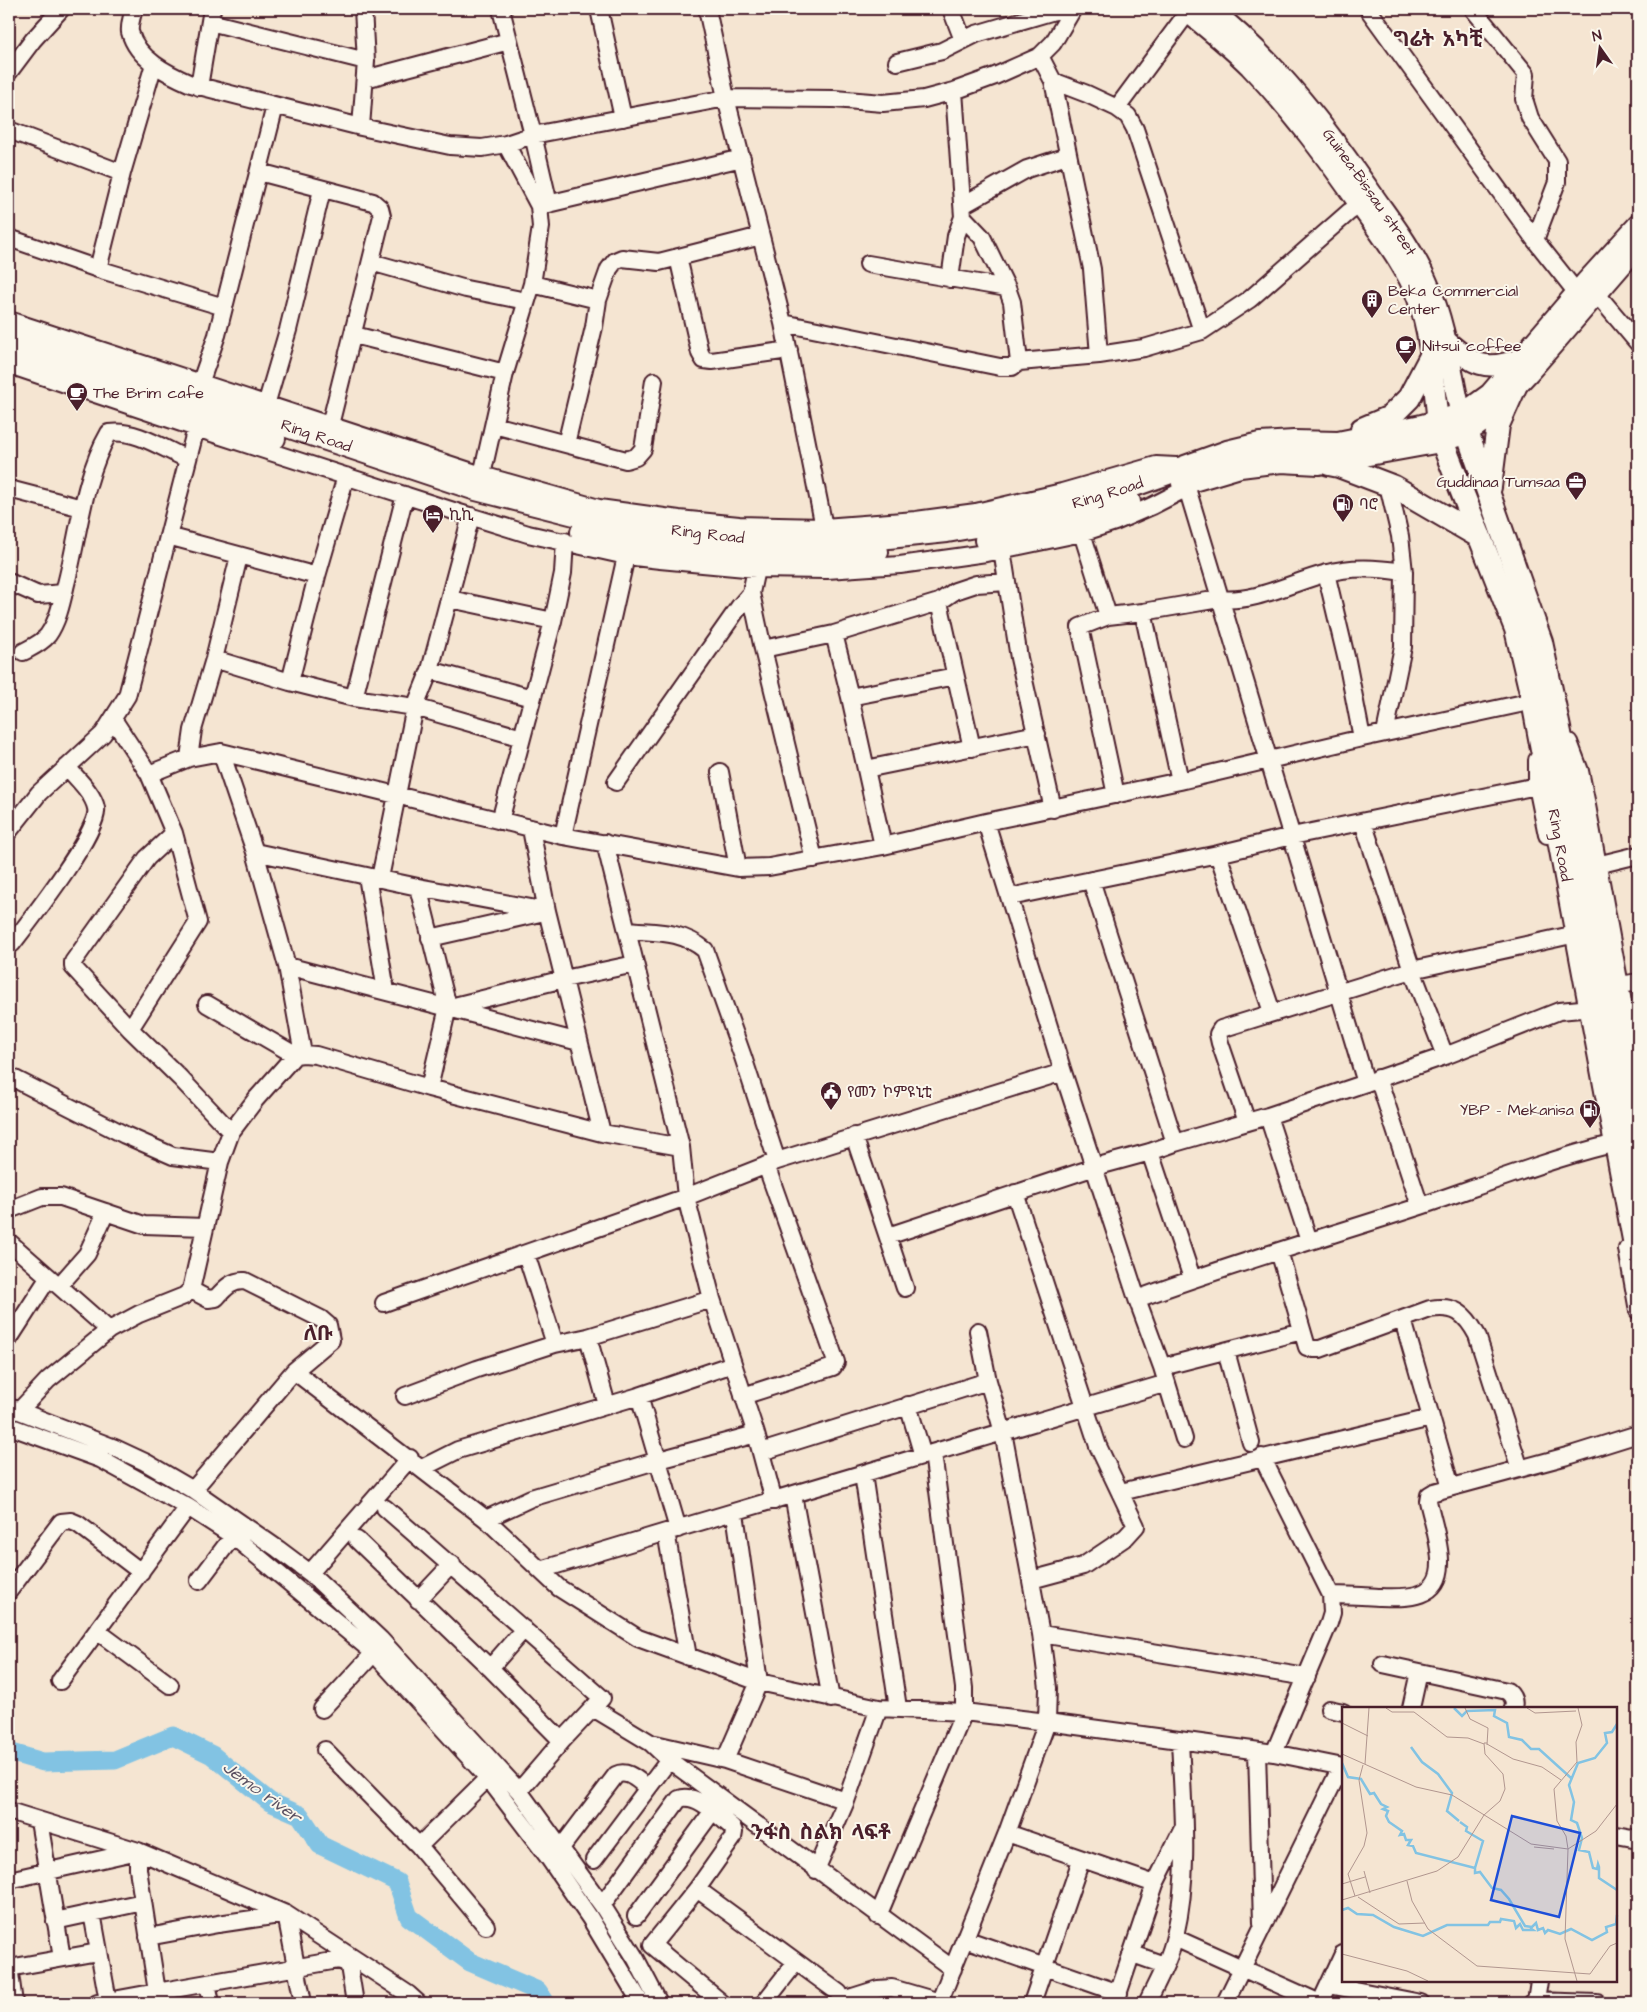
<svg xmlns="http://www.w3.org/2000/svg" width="1647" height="2012" font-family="'Architects Daughter','Noto Sans Ethiopic',sans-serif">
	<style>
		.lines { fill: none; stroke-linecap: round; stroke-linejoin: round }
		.river { stroke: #82c3e3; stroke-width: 19 }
		.minor-casing { stroke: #4a1f2b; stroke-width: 20 }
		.major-casing { stroke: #4a1f2b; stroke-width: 24 }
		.highway-casing { stroke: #4a1f2b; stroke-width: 26 }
		.minor { stroke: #fbf7ec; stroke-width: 16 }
		.major { stroke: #fbf7ec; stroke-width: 20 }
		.highway { stroke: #fbf7ec; stroke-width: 22 }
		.labels { text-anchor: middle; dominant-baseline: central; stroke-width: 4; stroke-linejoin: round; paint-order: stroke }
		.street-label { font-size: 16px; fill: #4a1f2b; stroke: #fbf7ec }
		.poi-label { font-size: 16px; fill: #4a1f2b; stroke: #fbf7ec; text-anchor: start }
		.water-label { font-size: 18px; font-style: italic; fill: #5b5062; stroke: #fbf7ec }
		.district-label { font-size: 21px; font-weight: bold; fill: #4a1f2b; stroke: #fbf7ec }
		.inset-river { fill: none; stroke: #82c3e3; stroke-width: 2.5 }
		.inset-road { fill: none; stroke: #b1968f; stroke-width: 1 }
		.view { fill: #1d4ed8; fill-opacity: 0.15; stroke: #1d4ed8; stroke-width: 2.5 }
		.inset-edge { fill: none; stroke: #4a1f2b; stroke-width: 2.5 }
	</style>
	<rect width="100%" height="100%" fill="#f5e5d2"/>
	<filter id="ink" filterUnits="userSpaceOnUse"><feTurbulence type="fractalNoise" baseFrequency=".02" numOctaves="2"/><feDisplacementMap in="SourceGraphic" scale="10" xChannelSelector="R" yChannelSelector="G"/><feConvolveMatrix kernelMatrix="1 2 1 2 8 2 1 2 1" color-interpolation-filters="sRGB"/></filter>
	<g filter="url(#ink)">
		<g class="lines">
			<path class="river" d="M 9,1752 L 43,1762 L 115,1760 L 173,1736 L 212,1755 L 270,1802 L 300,1815 L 320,1845 L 397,1882 L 409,1917 L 470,1962 L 538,1991 L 546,2003"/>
			<g class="minor-casing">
				<path id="minor" d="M 134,9 C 132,16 129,25 130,32 C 137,59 168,74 191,84 L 361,127 L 450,146 L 482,148 L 506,144 L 533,135 L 726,98 L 834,99 L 883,103 L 924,99 L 954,91 L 995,76 L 1040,56 L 1053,43 L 1073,9
					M 501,9 L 533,135 L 549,204
					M 599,9 L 623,118
					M 707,9 L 726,98 L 783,323 L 824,527
					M 951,9 L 963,40
					M 1368,9 L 1535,240 L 1577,293
					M 1473,9 L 1526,74 L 1524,99 L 1530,118 L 1557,161 L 1557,182 L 1535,240
					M 210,22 L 366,61
					M 1040,56 L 1053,81 L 1092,269 L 1099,355
					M 897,62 L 942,51 L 976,34 L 1051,12 L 1067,9
					M 9,72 L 33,40 L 61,9
					M 365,79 L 509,41
					M 1053,81 L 1087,94 L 1117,108 L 1128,116 L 1135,129 L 1202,331
					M 199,87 L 212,9
					M 1117,108 L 1188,12
					M 361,127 L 366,61 L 363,9
					M 9,130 L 122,173
					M 259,172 L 373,202 L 380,208 L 382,216 L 330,425
					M 963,205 L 1027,169 L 1067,156
					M 539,206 L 742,158
					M 9,238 L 98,269 L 224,307
					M 678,257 L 700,353 L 704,360 L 712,361 L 789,350
					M 371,262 L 466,289 L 526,301
					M 868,264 L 1007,288
					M 98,269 L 122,173 L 154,64
					M 950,279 L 956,236 L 963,217 L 954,91
					M 532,284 L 598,300
					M 1590,286 L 1638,343
					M 9,320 L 482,475 L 599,508 L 679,519 L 739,525 L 824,527 L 916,520 L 976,512 L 1062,492 L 1156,465 L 1176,466
					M 783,323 L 1000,367 L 1012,367 L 1019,362 L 1012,302 L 1007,288 L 982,237 L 963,217
					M 354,335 L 505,373
					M 1019,362 L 1099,355 L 1144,348 L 1202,331 L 1250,299 L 1349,212 L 1360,205
					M 9,365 L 196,428 L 460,513 L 528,534 L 626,556 L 660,560 L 756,569 L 827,570 L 900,565 L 986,553 L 1082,533 L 1115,522 L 1152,506 L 1187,488 L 1193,480
					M 200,384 L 217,335 L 275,106
					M 266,405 L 288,330 L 322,190
					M 494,425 L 626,460 L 636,457 L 643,449 L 654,381
					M 566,444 L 594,327 L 598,300 L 609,269 L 615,261 L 622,258 L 659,262 L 761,236
					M 482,475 L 505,373 L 532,284 L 541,227 L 539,206 L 506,144
					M 1187,488 L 1366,1083
					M 9,489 L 82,508
					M 1082,533 L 1108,616
					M 168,536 L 317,576
					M 1002,550 L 1019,658 L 1053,809
					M 756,569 L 751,593 L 763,649 L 814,859
					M 1326,573 L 1347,661 L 1362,738
					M 9,582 L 38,595 L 64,593
					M 450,599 L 553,621
					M 939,602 L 972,748
					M 1143,612 L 1180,781
					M 834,634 L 850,697 L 883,846
					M 763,649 L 834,634 L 939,602 L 955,591 L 976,584 L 1007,582
					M 23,652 C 32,647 42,643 48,635 C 58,621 62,601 66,584 C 79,534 83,478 109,433 C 135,429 164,449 187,459
					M 214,659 L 290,682 L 354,698 L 415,707 L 522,738
					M 430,670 L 532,698
					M 290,682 L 317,576 L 346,476
					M 850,697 L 955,676
					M 354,698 L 405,495
					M 113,719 L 149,774 L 174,833 L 198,922 L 130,1029
					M 1385,733 L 1403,647 L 1404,572 L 1400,536 L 1388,485
					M 1569,742 L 1580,771 L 1586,800 L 1638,1084
					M 221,752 L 255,852 L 287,966 L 303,1054
					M 189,758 L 193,730 L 214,659 L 239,556
					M 1537,760 L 1537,786 L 1547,835
					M 866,769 L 1037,734
					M 720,772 L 738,868
					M 149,774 L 189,758 L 221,752 L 563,836 L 738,868 L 769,867 L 883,846 L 986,822 L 1180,781 L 1362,738 L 1533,701
					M 616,782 L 739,607 L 751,593
					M 1116,795 L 1080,627 L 1108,616 L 1143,612 L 1219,599 C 1255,603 1290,583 1324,574 C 1351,566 1377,568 1404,572
					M 500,821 L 553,621 L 563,573 L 565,541
					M 986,822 L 1063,1072 L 1137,1299 L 1162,1367 L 1184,1439
					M 1363,822 L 1412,970 L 1445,1056
					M 531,829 L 547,911 L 602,1133
					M 9,831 L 39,793 L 103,734 L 127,696 L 196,428
					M 174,833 L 147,858 L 73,962 L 73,967 L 130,1029 L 180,1078 L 231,1132
					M 563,836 L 626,556
					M 605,843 L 681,1147 L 686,1197 L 712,1299 L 756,1434 L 774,1501
					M 255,852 L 418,887 L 547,911
					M 1218,854 L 1272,1012
					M 1597,865 L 1638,855
					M 367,876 L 386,991
					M 380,878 L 415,707 L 430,670 L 471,516
					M 1091,880 L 1175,1143
					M 418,887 L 448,1007 L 429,1088
					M 1010,897 L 1218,854 L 1292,836 L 1537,786
					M 627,930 C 658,933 680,930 705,950 L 743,1057 L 777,1161
					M 430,938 L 540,913
					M 12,944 C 28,923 101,830 96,808 C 93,793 77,779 67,767
					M 287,966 L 579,1042
					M 1621,985 L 1638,982
					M 207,1004 L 295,1055
					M 450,1007 L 564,979 L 635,964
					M 9,1076 L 125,1135 L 173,1156 L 220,1162
					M 1378,1078 L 1420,1206
					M 1268,1116 L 1309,1241
					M 1247,1122 L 1220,1043 L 1218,1034 L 1221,1029 L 1412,970 L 1567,936
					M 854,1136 L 905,1288
					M 1150,1152 L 1192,1278
					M 1015,1193 L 1098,1446 L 1136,1526 L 1126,1537 L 1083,1566 L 1031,1580
					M 9,1210 L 42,1197 L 61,1197 L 144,1225 L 205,1227
					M 888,1236 L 1095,1167 L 1150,1152 L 1175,1143 L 1268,1116 L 1366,1083 L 1445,1056 L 1559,1011 L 1581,1009
					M 9,1242 L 109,1330
					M 1627,1249 L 1638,1311
					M 1279,1251 L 1307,1347 L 1313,1349 L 1320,1349 L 1430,1309 C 1455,1305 1465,1313 1477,1335 L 1520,1469
					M 526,1254 L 555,1344
					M 59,1286 L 87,1254 L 106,1212
					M 191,1290 L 208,1299 L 216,1298 C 225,1288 232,1280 245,1281 L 321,1319 L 328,1325 L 331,1340 L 294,1371
					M 1137,1299 C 1231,1264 1326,1237 1421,1206 C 1483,1185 1544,1161 1608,1145
					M 384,1303 L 686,1197 L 777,1161 L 1063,1072
					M 1403,1320 L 1451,1487
					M 588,1337 L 607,1405
					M 9,1339 L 49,1277
					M 1226,1351 L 1251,1443
					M 1162,1367 L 1302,1331
					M 405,1396 L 477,1369 L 555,1344 L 588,1337 L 712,1299
					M 639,1396 L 678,1529
					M 743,1396 L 833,1367 L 836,1362 L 766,1165
					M 908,1405 L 923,1456
					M 9,1407 L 115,1448 L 145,1462 L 193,1490 L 278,1549 L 310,1573 L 380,1639 L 519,1791 L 602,1905 L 636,1959 L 659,2003
					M 19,1411 L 48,1380 L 109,1330 L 139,1314 L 184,1296 L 191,1290 L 220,1162 L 231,1132 L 256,1099 L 295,1055 L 303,1054 L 316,1055 L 429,1088 L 602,1133 L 681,1147
					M 9,1426 L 100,1459 L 188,1507 L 233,1536 L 374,1653 L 488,1778 L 548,1857 L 590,1918 L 641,2003
					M 761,1452 L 988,1381
					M 1262,1457 L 1331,1595 L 1332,1613 L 1329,1623 L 1274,1753
					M 422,1468 L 458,1450 L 639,1396 L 733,1364
					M 863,1474 L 898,1708
					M 193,1490 L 294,1371 L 486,1519 L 559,1588 L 638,1638 L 759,1682 L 879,1708 L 964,1712 L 1047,1722 L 1274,1753 L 1343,1767
					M 1121,1492 L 1431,1418
					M 793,1495 L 831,1699
					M 385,1508 L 602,1698 L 593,1708 L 651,1743 L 669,1760 L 953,1969
					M 735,1513 L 759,1682 L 725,1760 L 846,1801
					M 486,1519 L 531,1498 L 659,1460 L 756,1434
					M 357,1540 L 490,1668 L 562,1741 L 593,1708
					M 540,1570 L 666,1532
					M 310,1573 L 410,1458
					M 199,1581 L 233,1536
					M 9,1591 L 61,1522 L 71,1521 L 78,1524 L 141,1572
					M 1331,1595 C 1347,1595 1362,1596 1378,1597 C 1406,1598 1441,1600 1440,1561 C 1440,1543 1432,1519 1428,1501 L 1429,1495 L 1434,1492 L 1571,1455 L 1638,1434
					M 418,1600 L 452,1564
					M 97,1631 L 170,1685
					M 1041,1634 L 1307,1677
					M 688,1657 L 666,1532 L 1167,1383
					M 1383,1664 L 1507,1691 C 1513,1696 1515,1701 1513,1708
					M 490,1668 L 524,1629
					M 60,1681 L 188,1507
					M 1411,1708 L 1419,1672
					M 322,1709 L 374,1653
					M 1329,1709 L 1343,1712
					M 651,1743 L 725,1760
					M 325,1750 L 419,1846 L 486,1926
					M 1257,1751 L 1262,1923
					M 519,1791 L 562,1741
					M 9,1811 L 138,1851 L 138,1869 L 157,1992 L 97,2003
					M 39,1821 L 62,1958
					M 1007,1833 L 1155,1884
					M 1616,1835 L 1638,1839
					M 419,1846 L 495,1771
					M 561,1848 L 616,1775 C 628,1769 638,1781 647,1787
					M 594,1860 L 669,1760
					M 816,1870 L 846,1801 L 879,1708
					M 9,1880 L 138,1851 L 286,1914 L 408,1994 L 418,2003
					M 697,1889 L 839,1993 L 843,2003
					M 602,1905 L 679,1799 C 697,1792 718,1816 732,1827 L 734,1832 L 733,1838 L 697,1889 L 652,1945 L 722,2003
					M 92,1913 L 108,2001
					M 636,1916 L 712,1812
					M 878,1916 L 964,1712 L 964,1688 L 933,1453
					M 55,1921 L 143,1902
					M 148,1937 L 218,1924 L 286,1914 L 303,2003
					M 1175,1938 L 1320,2003
					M 965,1939 L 1119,1993
					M 1133,1954 L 1164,1965
					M 9,1966 L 14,2003
					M 9,1968 L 98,1952
					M 207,1983 L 211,2003
					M 1329,1985 L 1421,2003
					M 1324,1995 L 1343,1954
					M 843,2000 L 878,1989 L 892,1988 L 940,2002
					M 159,2001 L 157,1992 L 338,1960 L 345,1962 L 349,1966 L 355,2003
					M 1536,2001 L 1539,1981
					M 764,2003 L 796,1962
					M 939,2003 L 1007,1833 L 1047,1722 L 1048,1688 L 1041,1634 L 1003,1432 L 988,1381 L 978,1331
					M 1032,2003 L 1081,1860
					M 1115,2003 L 1155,1884 L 1182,1830
					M 1147,2003 C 1157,1982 1170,1959 1175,1936 C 1190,1872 1183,1806 1180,1741
					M 1225,2003 L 1341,1767
					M 1532,2003 L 1536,2001 L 1597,2003"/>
			</g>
			<g class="major-casing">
				<g id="major">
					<path d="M 1184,9 C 1206,27 1229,45 1250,66 C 1292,110 1328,159 1363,209 C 1383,237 1406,266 1418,299 C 1432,339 1433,381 1438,422"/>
					<path id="s1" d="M 1210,9 C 1277,62 1328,130 1376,200 C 1396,228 1416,255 1429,287 C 1446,327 1451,373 1461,415 L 1490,394 L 1586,282 L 1638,225"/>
					<path d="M 1446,341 C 1475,365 1483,372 1521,359"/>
					<path d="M 1468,432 L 1482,422 L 1529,372 L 1638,246"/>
				</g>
			</g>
			<g class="highway-casing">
				<g id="highway">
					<path id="s2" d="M 9,333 L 476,489 L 606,522 L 742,538 L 869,539 L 947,531 L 1003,521 L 1066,506 L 1126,488 L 1227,452 L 1260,444 L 1294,442 L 1338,443 L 1422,426 L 1461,415 L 1541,642 L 1560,733 L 1638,1174"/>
					<path d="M 9,350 L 274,438"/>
					<path id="s3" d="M 1439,426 L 1442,441 L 1516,629 L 1533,701 L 1638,1261"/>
					<path d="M 1362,429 L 1390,417 L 1409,398 L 1431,356"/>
					<path d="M 1329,464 L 1339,466 L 1394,487 L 1480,537"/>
					<path d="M 1183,483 L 1240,466 L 1281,461 L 1319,463 L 1435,442 L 1468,432"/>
					<path d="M 1490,487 L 1498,425 L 1515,387"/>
					<path d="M 582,532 C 678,556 779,560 877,552"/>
					<path d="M 986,540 L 1057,524 L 1129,502"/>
				</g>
			</g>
			<use href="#minor" class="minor"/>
			<use href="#major" class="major"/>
			<use href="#highway" class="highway"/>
		</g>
	</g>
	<defs>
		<g id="building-pin" transform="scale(1.125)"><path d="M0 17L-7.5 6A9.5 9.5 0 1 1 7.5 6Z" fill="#4a1f2b" stroke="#fbf7ec"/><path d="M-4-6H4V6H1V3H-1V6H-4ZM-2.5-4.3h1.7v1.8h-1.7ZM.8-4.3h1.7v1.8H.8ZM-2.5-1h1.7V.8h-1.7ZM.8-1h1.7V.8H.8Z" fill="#fff"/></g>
		<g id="cafe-pin" transform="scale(1.125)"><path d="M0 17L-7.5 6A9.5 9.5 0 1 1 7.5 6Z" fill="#4a1f2b" stroke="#fbf7ec"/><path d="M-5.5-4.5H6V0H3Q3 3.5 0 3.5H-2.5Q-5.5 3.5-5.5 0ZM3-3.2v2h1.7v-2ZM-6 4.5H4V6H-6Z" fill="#fff"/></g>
		<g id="office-pin" transform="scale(1.125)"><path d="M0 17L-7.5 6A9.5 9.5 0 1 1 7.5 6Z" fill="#4a1f2b" stroke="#fbf7ec"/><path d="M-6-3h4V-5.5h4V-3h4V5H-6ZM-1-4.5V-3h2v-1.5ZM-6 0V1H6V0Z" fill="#fff"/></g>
		<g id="fuel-pin" transform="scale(1.125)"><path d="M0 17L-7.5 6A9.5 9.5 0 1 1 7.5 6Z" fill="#4a1f2b" stroke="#fbf7ec"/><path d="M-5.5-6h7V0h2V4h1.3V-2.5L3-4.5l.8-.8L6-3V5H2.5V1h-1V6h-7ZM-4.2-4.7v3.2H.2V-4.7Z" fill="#fff"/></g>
		<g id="hotel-pin" transform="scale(1.125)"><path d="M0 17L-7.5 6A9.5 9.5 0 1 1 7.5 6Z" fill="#4a1f2b" stroke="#fbf7ec"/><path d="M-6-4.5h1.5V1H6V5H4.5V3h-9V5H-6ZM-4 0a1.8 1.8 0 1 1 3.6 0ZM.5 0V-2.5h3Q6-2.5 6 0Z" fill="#fff"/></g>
		<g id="civic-pin" transform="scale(1.125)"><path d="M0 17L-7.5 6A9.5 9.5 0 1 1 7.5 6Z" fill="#4a1f2b" stroke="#fbf7ec"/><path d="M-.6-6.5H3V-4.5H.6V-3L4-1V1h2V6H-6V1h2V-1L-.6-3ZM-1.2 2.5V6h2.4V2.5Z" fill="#fff"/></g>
	</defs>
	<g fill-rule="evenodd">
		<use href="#building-pin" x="1372" y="300"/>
		<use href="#cafe-pin" x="1406" y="346"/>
		<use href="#cafe-pin" x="77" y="393"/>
		<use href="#office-pin" x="1576" y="482"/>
		<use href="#fuel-pin" x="1343" y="504"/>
		<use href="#hotel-pin" x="433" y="515"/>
		<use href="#civic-pin" x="831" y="1092"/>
		<use href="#fuel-pin" x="1590" y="1110"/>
	</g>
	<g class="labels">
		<g class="street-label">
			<text stroke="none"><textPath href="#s1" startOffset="244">Guinea-Bissau street</textPath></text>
			<text stroke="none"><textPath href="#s2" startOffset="324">Ring Road</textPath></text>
			<text stroke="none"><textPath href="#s2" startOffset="1134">Ring Road</textPath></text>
			<text stroke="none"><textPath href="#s2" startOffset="729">Ring Road</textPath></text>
			<text stroke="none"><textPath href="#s3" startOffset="438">Ring Road</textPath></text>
		</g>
		<g class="poi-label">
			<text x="1388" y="291">Beka Commercial<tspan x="1388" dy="18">Center</tspan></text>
			<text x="1422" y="346">Nitsui coffee</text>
			<text x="93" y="393">The Brim cafe</text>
			<text x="1560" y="482" text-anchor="end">Guddinaa Tumsaa</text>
			<text x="1359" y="504">ባሮ</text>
			<text x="449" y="515">ኪኪ</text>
			<text x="847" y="1092">የመን ኮምዩኒቲ</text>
			<text x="1574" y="1110" text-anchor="end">YBP - Mekanisa</text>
		</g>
		<g class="water-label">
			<text transform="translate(262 1792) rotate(36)">Jemo river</text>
		</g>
		<g class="district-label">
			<text x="1438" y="39">ግሬት አካቺ</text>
			<text x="318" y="1333">ለቡ</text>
			<text x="821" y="1832">ንፋስ ስልክ ላፍቶ</text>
		</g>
	</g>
	<g transform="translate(1342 1707)">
		<rect width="275" height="275" fill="#f5e5d2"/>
		<path class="inset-river" d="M 112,1 L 120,9 L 125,4 L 153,3 L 152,9 L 165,16 L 167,30 L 180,33 L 189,42 L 197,42 L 229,71M 275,17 L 270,25 L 263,26 L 265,36 L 253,51 L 236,56 L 227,78 L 232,95 L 229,113 L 235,116 L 240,131 L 237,143 L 247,145 L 251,161 L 255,162 L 256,157 L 257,160 L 257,171 L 275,183M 69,40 L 80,55 L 96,67 L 107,82 L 110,86 L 105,104 L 117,114M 0,56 L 6,70 L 19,72 L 28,87 L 32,86 L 39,97 L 45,100 L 41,102 L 46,104 L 44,109 L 47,115 L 60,124 L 58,128 L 62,127 L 64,133 L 69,133 L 66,138 L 71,139 L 74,146 L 133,161 L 133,166 L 138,165 L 150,181 L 159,183 L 167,192 L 183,219 L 190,220 L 194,216 L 196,223 L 201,221 L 203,226 L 206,223 L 218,227 L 229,222 L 250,233 L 265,225 L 264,220 L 274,217 L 275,208M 118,115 L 125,120 L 124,124 L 141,134 L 133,161M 0,203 L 6,201 L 15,207 L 31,208 L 52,220 L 81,229 L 105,218 L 146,218 L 148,215 L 158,215 L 159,212 L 172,214 L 174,221 L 178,217 L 181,223 L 191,223 L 188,221"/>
		<path class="inset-road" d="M 44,1 L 50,5 L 72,5 L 105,30 L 126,31 L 142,37M 123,1 L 128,12 L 146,21 L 145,38M 185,1 L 193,6 L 234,4M 0,16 L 26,29M 145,37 L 171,52 L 200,60 L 219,73M 0,47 L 74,80 L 110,88 L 189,137 L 226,142 L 223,232 L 235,274M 23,57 L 27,1M 192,140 L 212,142M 226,142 L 224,129 L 215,114 L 212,82 L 235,55 L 234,35 L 240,18 L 236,1M 226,142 L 254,124 L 275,97M 22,164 L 28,186M 65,174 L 70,194 L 86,222 L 135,259 L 248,267 L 268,239 L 275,236M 0,177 L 23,170M 13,189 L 6,167 L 22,139 L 25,126 L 17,73 L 21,58M 16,190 L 57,217 L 83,216M 0,193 L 95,164 L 116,150 L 142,108 L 158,94 L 163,82 L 161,67 L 143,47 L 142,36 L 145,36M 0,247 L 65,264 L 86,274"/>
		<path class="view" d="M 170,109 L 238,126 L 217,210 L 149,193 Z"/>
		<rect width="275" height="275" class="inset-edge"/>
	</g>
	<rect width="1647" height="2012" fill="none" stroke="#fbf7ec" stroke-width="30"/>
	<rect x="15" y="15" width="1617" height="1982" fill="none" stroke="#4a1f2b" stroke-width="2" filter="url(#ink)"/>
	<g transform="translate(1600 48) rotate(346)" stroke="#fbf7ec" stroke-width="4" paint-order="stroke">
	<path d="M0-4L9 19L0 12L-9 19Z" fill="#4a1f2b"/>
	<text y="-8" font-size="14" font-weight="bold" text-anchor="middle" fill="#4a1f2b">N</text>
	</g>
</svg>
